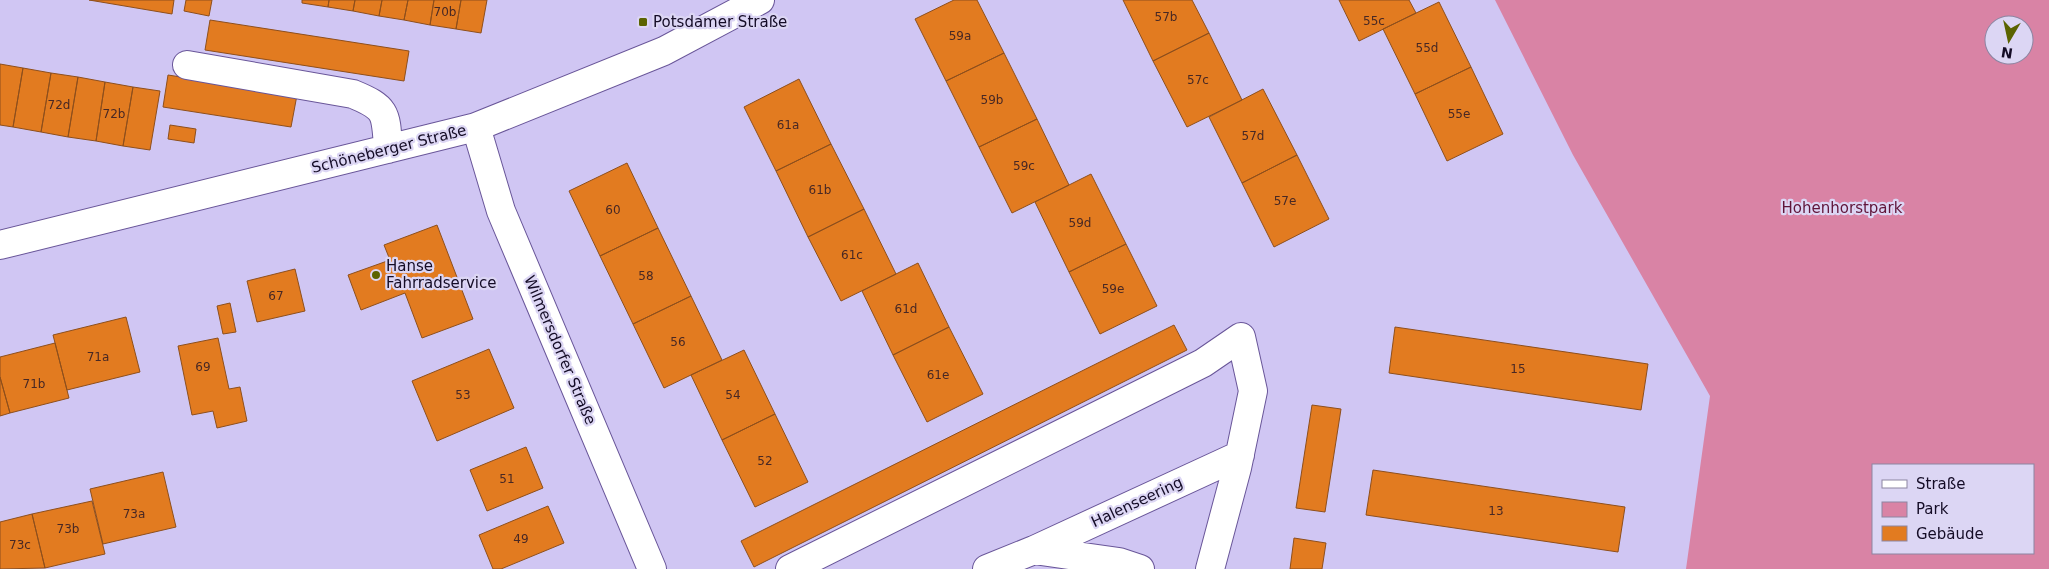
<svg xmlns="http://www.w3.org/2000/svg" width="2049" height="569" font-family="'DejaVu Sans',sans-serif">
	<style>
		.green { fill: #d983a5; fill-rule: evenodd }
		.building { fill: #e27b20; stroke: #8e4f1c }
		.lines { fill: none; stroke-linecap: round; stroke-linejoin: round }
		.minor-casing { stroke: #695699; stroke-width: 30 }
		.minor { stroke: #fff; stroke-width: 28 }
		.poi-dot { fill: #5b6300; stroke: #dcd6f4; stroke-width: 2 }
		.labels { text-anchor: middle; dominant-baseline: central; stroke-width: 4.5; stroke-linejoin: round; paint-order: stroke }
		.number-label { font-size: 12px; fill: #482824 }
		.poi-label { font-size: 15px; fill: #140c26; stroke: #dcd6f4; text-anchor: start }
		.street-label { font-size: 15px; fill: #140c26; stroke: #dcd6f4 }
		.park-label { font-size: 15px; fill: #601439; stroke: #dcd6f4 }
	</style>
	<rect width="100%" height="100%" fill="#d0c6f3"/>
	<path class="green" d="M 1495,0 L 2049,0 L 2049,569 L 1686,569 L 1710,396 L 1573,155 ZM 1994,25 L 2024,25 L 2024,55 L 1994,55 ZM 1873,465 L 2033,465 L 2033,553 L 1873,553 Z"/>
	<path class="building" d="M 89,0 L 174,0 L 172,14 Z
		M 186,0 L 212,0 L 209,16 L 184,11 Z
		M 302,0 L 329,0 L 328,7 L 302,3 Z
		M 329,0 L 355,0 L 353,11 L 328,7 Z
		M 355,0 L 382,0 L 379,16 L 353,11 Z
		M 382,0 L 408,0 L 404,20 L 379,16 Z
		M 408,0 L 434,0 L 430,25 L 404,20 Z
		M 434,0 L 461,0 L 456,29 L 430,25 Z
		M 461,0 L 487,0 L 481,33 L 456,29 Z
		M 954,0 L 977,0 L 1004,53 L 946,81 L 915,19 Z
		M 1123,0 L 1192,0 L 1209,33 L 1153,61 Z
		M 1339,0 L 1409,0 L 1416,13 L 1359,41 Z
		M 1439,2 L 1471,67 L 1415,94 L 1383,29 Z
		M 210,20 L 409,51 L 404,81 L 205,50 Z
		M 1209,33 L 1242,100 L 1187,127 L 1153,61 Z
		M 1004,53 L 1037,119 L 979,147 L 946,81 Z
		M 0,64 L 23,68 L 13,127 L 0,125 Z
		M 1471,67 L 1503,134 L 1447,161 L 1415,94 Z
		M 23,68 L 51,73 L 41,132 L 13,127 Z
		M 51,73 L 78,77 L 68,137 L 41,132 Z
		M 168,75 L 297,95 L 291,127 L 163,107 Z
		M 78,77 L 105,82 L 96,141 L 68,137 Z
		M 799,79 L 831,144 L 776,171 L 744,107 Z
		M 105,82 L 133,87 L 123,146 L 96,141 Z
		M 133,87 L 160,91 L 150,150 L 123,146 Z
		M 1263,89 L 1297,155 L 1242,183 L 1209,117 Z
		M 1037,119 L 1069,185 L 1012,213 L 979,147 Z
		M 170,125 L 196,129 L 194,143 L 168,139 Z
		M 831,144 L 864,209 L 808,237 L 776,171 Z
		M 1297,155 L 1329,219 L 1274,247 L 1242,183 Z
		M 627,163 L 658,228 L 600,256 L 569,191 Z
		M 1091,174 L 1126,244 L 1069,272 L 1035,202 Z
		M 864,209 L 896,274 L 841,301 L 808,237 Z
		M 437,225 L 473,319 L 422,338 L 405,293 L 361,310 L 348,275 L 390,260 L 384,245 Z
		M 658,228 L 691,296 L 633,324 L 600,256 Z
		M 1126,244 L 1157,306 L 1100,334 L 1069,272 Z
		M 918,263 L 949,327 L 893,355 L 862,291 Z
		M 295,269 L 305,311 L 257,322 L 247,281 Z
		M 691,296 L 722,360 L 664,388 L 633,324 Z
		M 230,303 L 236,332 L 223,334 L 217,306 Z
		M 126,317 L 140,372 L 67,390 L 53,335 Z
		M 1174,325 L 1187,350 L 754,567 L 741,541 Z
		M 949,327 L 983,394 L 927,422 L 893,355 Z
		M 1395,327 L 1648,364 L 1641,410 L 1389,373 Z
		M 218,338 L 229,389 L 240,387 L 247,421 L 217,428 L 213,411 L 192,415 L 178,346 Z
		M 55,343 L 69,398 L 10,413 L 0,377 L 0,357 Z
		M 489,349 L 514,408 L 437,441 L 412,381 Z
		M 744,350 L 775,414 L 722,440 L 691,375 Z
		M 0,377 L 10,413 L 0,416 Z
		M 1312,405 L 1341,409 L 1325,512 L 1296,508 Z
		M 775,414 L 808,482 L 755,507 L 722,440 Z
		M 526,447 L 543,488 L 487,511 L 470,470 Z
		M 1373,470 L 1625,507 L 1618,552 L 1366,515 Z
		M 163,472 L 176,527 L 103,544 L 90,489 Z
		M 92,501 L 105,554 L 45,568 L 32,514 Z
		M 548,506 L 564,543 L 501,569 L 493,569 L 479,535 Z
		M 32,514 L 45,568 L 0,569 L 0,522 Z
		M 1294,538 L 1326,543 L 1322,569 L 1290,569 Z"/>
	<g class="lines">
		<g class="minor-casing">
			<path id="minor" d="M 187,65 L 353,94 C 387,108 386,113 388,149
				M 476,127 L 501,211 L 652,569
				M 0,245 L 476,127 L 664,51 L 760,0
				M 1034,550 L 1240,455
				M 790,569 L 1203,363 L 1241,337 L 1253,391 L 1237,468 L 1210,569
				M 987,569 L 1034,550 L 1119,562 L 1140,569"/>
		</g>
		<use href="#minor" class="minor"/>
	</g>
	<g class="poi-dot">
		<rect x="638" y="17" width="10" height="10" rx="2.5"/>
		<circle cx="376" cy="275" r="5"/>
	</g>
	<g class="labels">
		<g class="number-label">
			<text x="445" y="12">70b</text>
			<text x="1166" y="17">57b</text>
			<text x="1374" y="21">55c</text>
			<text x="960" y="36">59a</text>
			<text x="1427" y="48">55d</text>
			<text x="1198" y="80">57c</text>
			<text x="992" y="100">59b</text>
			<text x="59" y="105">72d</text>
			<text x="114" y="114">72b</text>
			<text x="1459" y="114">55e</text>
			<text x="788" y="125">61a</text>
			<text x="1253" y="136">57d</text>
			<text x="1024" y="166">59c</text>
			<text x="820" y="190">61b</text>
			<text x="1285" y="201">57e</text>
			<text x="613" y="210">60</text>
			<text x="1080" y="223">59d</text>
			<text x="852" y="255">61c</text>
			<text x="646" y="276">58</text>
			<text x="1113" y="289">59e</text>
			<text x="276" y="296">67</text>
			<text x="906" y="309">61d</text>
			<text x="678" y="342">56</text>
			<text x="98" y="357">71a</text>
			<text x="203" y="367">69</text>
			<text x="1518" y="369">15</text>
			<text x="938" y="375">61e</text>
			<text x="34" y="384">71b</text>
			<text x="463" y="395">53</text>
			<text x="733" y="395">54</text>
			<text x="765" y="461">52</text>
			<text x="507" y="479">51</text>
			<text x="1496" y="511">13</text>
			<text x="134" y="514">73a</text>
			<text x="68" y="529">73b</text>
			<text x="521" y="539">49</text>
			<text x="20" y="545">73c</text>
		</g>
		<g class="poi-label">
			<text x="653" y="22">Potsdamer Straße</text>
			<text x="386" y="266">Hanse<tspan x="386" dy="17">Fahrradservice</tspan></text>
		</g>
		<g class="street-label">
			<text transform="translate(389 149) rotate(-14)">Schöneberger Straße</text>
			<text transform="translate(560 350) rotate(67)">Wilmersdorfer Straße</text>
			<text transform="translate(1137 502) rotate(-25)">Halenseering</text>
		</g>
		<g class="park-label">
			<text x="1842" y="208">Hohenhorstpark</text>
		</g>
	</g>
	<rect x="1872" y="464" width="162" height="90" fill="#dcd6f4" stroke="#8c85a2"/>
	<rect x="1882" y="480" width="25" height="8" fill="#ffffff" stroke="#8c85a2"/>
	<text x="1916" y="489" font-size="15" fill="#140c26">Straße</text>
	<rect x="1882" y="502" width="25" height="15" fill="#d983a5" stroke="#8c85a2"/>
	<text x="1916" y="514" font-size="15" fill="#140c26">Park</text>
	<rect x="1882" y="526" width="25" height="15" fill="#e27b20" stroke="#8c85a2"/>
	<text x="1916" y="539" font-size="15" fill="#140c26">Gebäude</text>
	<g transform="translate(2009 40) rotate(189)"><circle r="24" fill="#dcd6f4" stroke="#8c85a2"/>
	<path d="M0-4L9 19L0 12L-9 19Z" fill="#5b6300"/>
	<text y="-8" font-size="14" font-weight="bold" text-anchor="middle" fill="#140c26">N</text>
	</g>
</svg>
